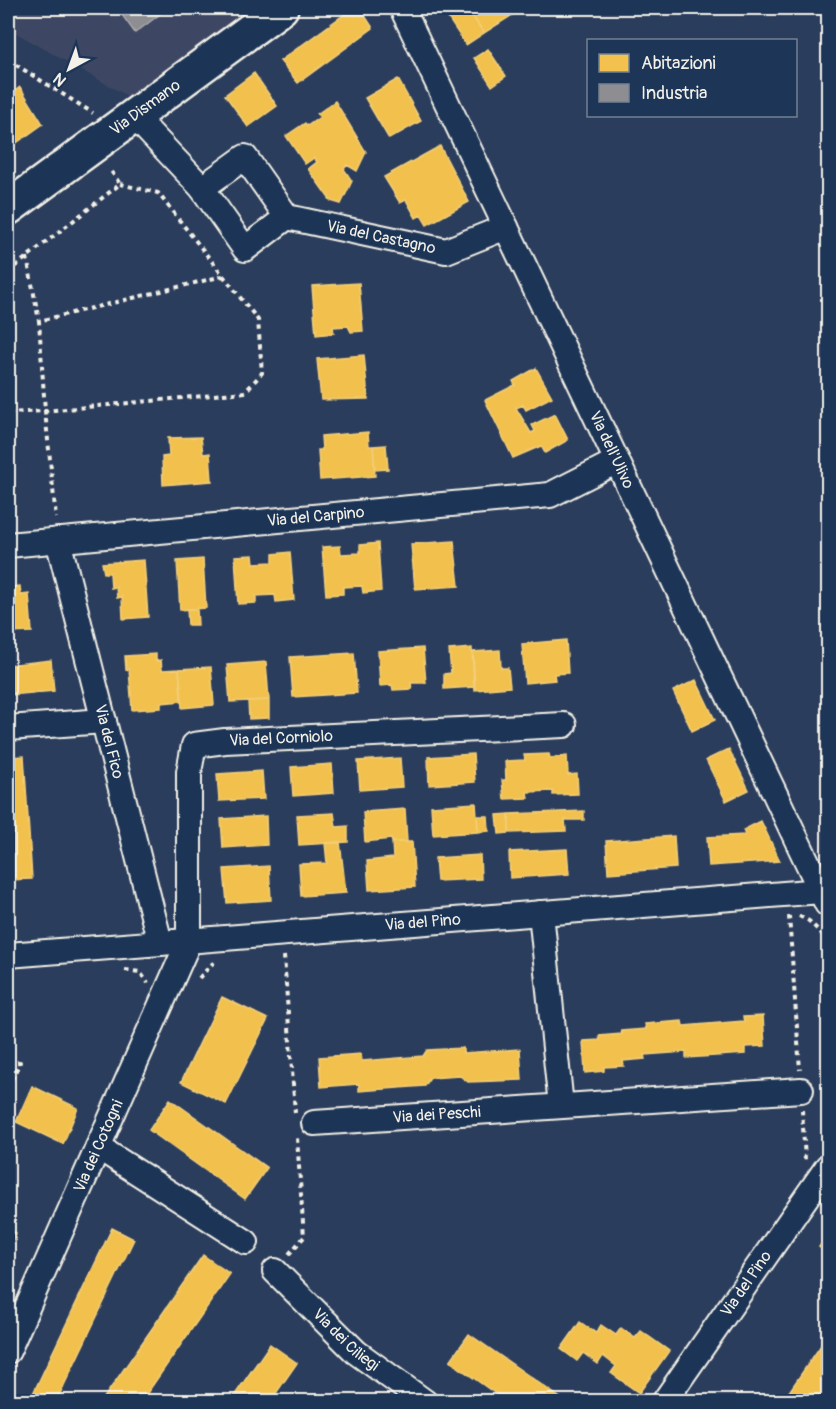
<svg xmlns="http://www.w3.org/2000/svg" width="836" height="1409" font-family="Pangolin,sans-serif">
	<style>
		.built { fill: #3c4763 }
		.homes { fill: #f2c14e; stroke: #f3cf7c; stroke-width: 1.5 }
		.industry { fill: #8d8d92; stroke: #acabac; stroke-width: 1.5 }
		.lines { fill: none; stroke-linecap: round; stroke-linejoin: round }
		.minor-casing { stroke: #f4f1e8; stroke-width: 28 }
		.secondary-casing { stroke: #f4f1e8; stroke-width: 38 }
		.path { stroke: #f4f1e8; stroke-width: 4; stroke-dasharray: 4.5 4.5; stroke-linecap: butt }
		.minor { stroke: #1d3557; stroke-width: 24 }
		.secondary { stroke: #1d3557; stroke-width: 33 }
		.labels { text-anchor: middle; dominant-baseline: central; stroke-width: 6; stroke-linejoin: round; paint-order: stroke }
		.street-label { font-size: 16px; fill: #f4f1e8; stroke: #1d3557 }
	</style>
	<rect width="100%" height="100%" fill="#2b3d5c"/>
	<filter id="ink" filterUnits="userSpaceOnUse"><feTurbulence type="fractalNoise" baseFrequency=".0167" numOctaves="2"/><feDisplacementMap in="SourceGraphic" scale="12" xChannelSelector="R" yChannelSelector="G"/><feConvolveMatrix kernelMatrix="1 2 1 2 8 2 1 2 1" color-interpolation-filters="sRGB"/></filter>
	<g filter="url(#ink)">
		<path class="built" d="M 8,8 L 254,8 L 129,97 L 16,33 L 8,31 Z"/>
		<path class="homes" d="M 353,8 L 360,8 L 373,28 L 298,83 L 280,61 Z
			M 462,8 L 467,8 L 484,33 L 466,45 L 448,18 Z
			M 467,8 L 514,8 L 517,12 L 484,33 Z
			M 488,49 L 506,76 L 492,86 L 474,58 Z
			M 254,73 L 277,106 L 248,127 L 225,95 Z
			M 398,79 L 421,121 L 389,139 L 365,98 Z
			M 20,87 L 43,124 L 8,149 L 8,96 Z
			M 335,101 L 366,152 L 357,171 L 347,165 L 344,169 L 352,181 L 341,204 L 331,201 L 308,169 L 317,162 L 314,158 L 305,164 L 286,136 L 305,123 L 307,126 L 320,117 L 317,114 Z
			M 440,146 L 469,202 L 427,225 L 421,215 L 416,218 L 406,200 L 400,203 L 384,177 Z
			M 359,283 L 363,331 L 351,332 L 348,326 L 333,327 L 334,333 L 316,335 L 312,286 Z
			M 364,355 L 368,399 L 321,400 L 317,359 Z
			M 536,368 L 552,397 L 526,410 L 523,405 L 516,408 L 531,433 L 535,431 L 532,425 L 555,414 L 568,440 L 545,453 L 541,446 L 513,458 L 485,400 L 515,385 L 513,381 Z
			M 368,432 L 369,446 L 373,446 L 375,476 L 320,480 L 318,450 L 322,450 L 321,436 Z
			M 201,437 L 203,454 L 210,453 L 212,481 L 163,485 L 162,457 L 169,456 L 168,438 Z
			M 386,445 L 388,469 L 375,470 L 373,446 Z
			M 454,541 L 459,586 L 415,589 L 411,544 Z
			M 378,543 L 381,591 L 363,593 L 362,586 L 343,587 L 343,594 L 326,595 L 322,547 L 340,546 L 341,554 L 360,553 L 360,545 Z
			M 290,552 L 294,600 L 276,602 L 275,595 L 256,596 L 256,603 L 238,604 L 235,556 L 253,555 L 254,563 L 273,562 L 273,554 Z
			M 203,559 L 206,608 L 180,610 L 177,561 Z
			M 144,560 L 148,617 L 123,619 L 122,597 L 117,598 L 116,587 L 111,588 L 110,573 L 104,573 L 102,563 Z
			M 20,586 L 21,595 L 29,594 L 32,632 L 8,633 L 8,587 Z
			M 187,609 L 197,609 L 198,625 L 188,625 Z
			M 566,640 L 568,673 L 554,674 L 555,680 L 525,683 L 522,644 Z
			M 423,648 L 426,683 L 411,683 L 412,689 L 393,690 L 392,685 L 380,686 L 378,651 Z
			M 472,648 L 474,687 L 444,689 L 444,674 L 451,673 L 449,650 Z
			M 500,650 L 501,668 L 508,668 L 510,687 L 475,690 L 473,652 Z
			M 354,653 L 357,693 L 293,697 L 290,657 Z
			M 156,654 L 156,661 L 161,660 L 162,670 L 179,669 L 182,701 L 161,703 L 161,708 L 132,710 L 129,669 L 126,670 L 125,656 Z
			M 51,660 L 54,691 L 10,695 L 8,665 Z
			M 266,662 L 269,700 L 230,702 L 227,665 Z
			M 211,667 L 214,705 L 182,708 L 179,669 Z
			M 696,680 L 715,720 L 692,731 L 673,691 Z
			M 269,700 L 269,718 L 249,719 L 248,701 Z
			M 729,749 L 749,790 L 726,801 L 706,760 Z
			M 473,754 L 475,782 L 429,785 L 428,757 Z
			M 549,754 L 550,758 L 567,756 L 568,775 L 577,774 L 578,794 L 553,795 L 553,791 L 527,792 L 528,798 L 504,799 L 502,780 L 506,780 L 505,761 L 525,760 L 524,755 Z
			M 24,756 L 32,879 L 8,880 L 8,757 Z
			M 400,758 L 402,787 L 360,790 L 358,761 Z
			M 332,764 L 334,793 L 293,796 L 291,767 Z
			M 262,771 L 264,799 L 219,801 L 217,774 Z
			M 476,803 L 478,832 L 433,835 L 431,806 Z
			M 405,809 L 407,842 L 392,842 L 391,839 L 365,842 L 363,812 Z
			M 584,811 L 584,820 L 565,820 L 566,831 L 509,833 L 509,814 Z
			M 334,813 L 336,827 L 348,826 L 348,842 L 299,845 L 297,815 Z
			M 509,814 L 509,833 L 499,834 L 497,815 Z
			M 266,816 L 267,845 L 223,848 L 221,819 Z
			M 477,816 L 488,816 L 489,831 L 478,832 Z
			M 761,821 L 780,861 L 709,866 L 707,837 L 745,835 L 743,830 Z
			M 674,836 L 676,868 L 608,873 L 606,841 Z
			M 340,842 L 346,893 L 301,896 L 299,864 L 327,863 L 325,843 Z
			M 392,842 L 412,842 L 415,887 L 369,890 L 367,861 L 393,858 Z
			M 567,849 L 569,874 L 510,878 L 509,852 Z
			M 480,855 L 481,879 L 437,881 L 435,858 Z
			M 269,866 L 271,900 L 227,903 L 224,869 Z
			M 222,997 L 268,1019 L 226,1104 L 181,1082 Z
			M 763,1016 L 765,1046 L 745,1047 L 745,1054 L 686,1058 L 686,1052 L 644,1055 L 645,1059 L 623,1061 L 624,1066 L 604,1067 L 604,1071 L 585,1073 L 583,1041 L 600,1040 L 599,1036 L 622,1034 L 621,1031 L 646,1029 L 645,1024 L 682,1021 L 683,1026 L 744,1021 L 743,1017 Z
			M 463,1048 L 463,1053 L 520,1049 L 522,1080 L 468,1082 L 460,1076 L 430,1078 L 425,1086 L 359,1091 L 359,1084 L 321,1087 L 319,1057 L 361,1054 L 362,1061 L 423,1056 L 427,1050 Z
			M 32,1086 L 78,1108 L 63,1144 L 16,1122 Z
			M 170,1099 L 267,1168 L 245,1199 L 149,1130 Z
			M 8,1228 L 16,1233 L 8,1252 Z
			M 112,1228 L 134,1239 L 56,1402 L 29,1402 Z
			M 828,1234 L 828,1254 L 819,1247 Z
			M 203,1255 L 230,1274 L 141,1402 L 101,1402 Z
			M 580,1322 L 596,1333 L 601,1325 L 616,1335 L 621,1328 L 635,1338 L 641,1331 L 669,1351 L 639,1393 L 611,1373 L 616,1366 L 603,1356 L 598,1364 L 583,1353 L 577,1361 L 561,1349 Z
			M 469,1334 L 566,1402 L 507,1402 L 450,1361 Z
			M 828,1335 L 827,1402 L 782,1402 Z
			M 270,1344 L 297,1363 L 270,1402 L 230,1402 Z"/>
		<path class="industry" d="M 117,8 L 168,8 L 135,33 Z"/>
		<g class="lines">
			<g class="minor-casing">
				<g id="minor">
					<path id="s1" d="M 402,8 L 821,891"/>
					<path d="M 134,116 L 202,188"/>
					<path id="s2" d="M 287,217 L 245,249 L 202,188 L 245,157 L 287,217 L 446,251 L 506,227"/>
					<path id="s3" d="M 58,540 L 160,943"/>
					<path id="s4" d="M 8,545 L 550,495 L 617,461"/>
					<path d="M 8,728 L 104,721"/>
					<path d="M 541,913 L 561,1106"/>
					<path id="s5" d="M 8,955 L 821,891 L 827,904"/>
					<path id="s6" d="M 314,1123 L 801,1090"/>
					<path d="M 98,1147 L 246,1242"/>
					<path id="s7" d="M 275,1271 L 356,1352 L 425,1402"/>
					<path id="s8" d="M 8,1351 L 189,941 L 189,772 L 194,745 L 225,741 L 564,725"/>
					<path id="s9" d="M 664,1402 L 828,1166"/>
				</g>
			</g>
			<g class="secondary-casing">
				<g id="secondary">
					<path id="s10" d="M 8,208 L 281,8"/>
				</g>
			</g>
			<path class="path" d="M 8,60 L 93,113
				M 120,184 L 158,193 L 258,320 L 262,373 L 245,392 L 45,411 L 39,321 L 223,276
				M 27,257 L 39,321
				M 8,272 L 120,184 L 109,168
				M 8,413 L 45,411 L 56,518
				M 789,916 L 800,1070
				M 799,916 L 809,921 L 823,935 L 828,933
				M 284,956 L 295,1113
				M 125,970 L 140,972 L 148,983
				M 199,978 L 214,962
				M 8,1063 L 20,1062 L 8,1088
				M 802,1110 L 805,1160
				M 289,1254 L 304,1237 L 297,1138"/>
			<use href="#minor" class="minor"/>
			<use href="#secondary" class="secondary"/>
		</g>
	</g>
	<g class="labels">
		<g class="street-label">
			<text stroke="none"><textPath href="#s10" startOffset="170">Via Dismano</textPath></text>
			<text stroke="none"><textPath href="#s2" startOffset="350">Via del Castagno</textPath></text>
			<text stroke="none"><textPath href="#s1" startOffset="489">Via dell'Ulivo</textPath></text>
			<text stroke="none"><textPath href="#s4" startOffset="309">Via del Carpino</textPath></text>
			<text stroke="none"><textPath href="#s8" startOffset="732">Via del Corniolo</textPath></text>
			<text stroke="none"><textPath href="#s3" startOffset="208">Via del Fico</textPath></text>
			<text stroke="none"><textPath href="#s5" startOffset="416">Via del Pino</textPath></text>
			<text stroke="none"><textPath href="#s6" startOffset="123">Via dei Peschi</textPath></text>
			<text stroke="none"><textPath href="#s8" startOffset="224">Via dei Cotogni</textPath></text>
			<text stroke="none"><textPath href="#s9" startOffset="144">Via del Pino</textPath></text>
			<text stroke="none"><textPath href="#s7" startOffset="99">Via dei Ciliegi</textPath></text>
		</g>
	</g>
	<rect width="836" height="1409" fill="none" stroke="#1d3557" stroke-width="30"/>
	<rect x="15" y="15" width="806" height="1379" fill="none" stroke="#f4f1e8" stroke-width="2" filter="url(#ink)"/>
	<rect x="587" y="39" width="210" height="78" fill="#1d3557" stroke="#738091" stroke-width="1.5"/>
	<rect x="599" y="54" width="30" height="18" fill="#f2c14e" stroke="#738091" stroke-width="1.5"/>
	<text x="641" y="69" font-size="18" fill="#f4f1e8">Abitazioni</text>
	<rect x="599" y="84" width="30" height="18" fill="#8d8d92" stroke="#738091" stroke-width="1.5"/>
	<text x="641" y="99" font-size="18" fill="#f4f1e8">Industria</text>
	<g transform="translate(69 69) rotate(221)" stroke="#1d3557" stroke-width="4.5" paint-order="stroke">
	<path d="M0-4.5L10 22L0 15L-10 22Z" fill="#f4f1e8"/>
	<text y="-9" font-size="16" font-weight="bold" text-anchor="middle" fill="#f4f1e8">N</text>
	</g>
</svg>
